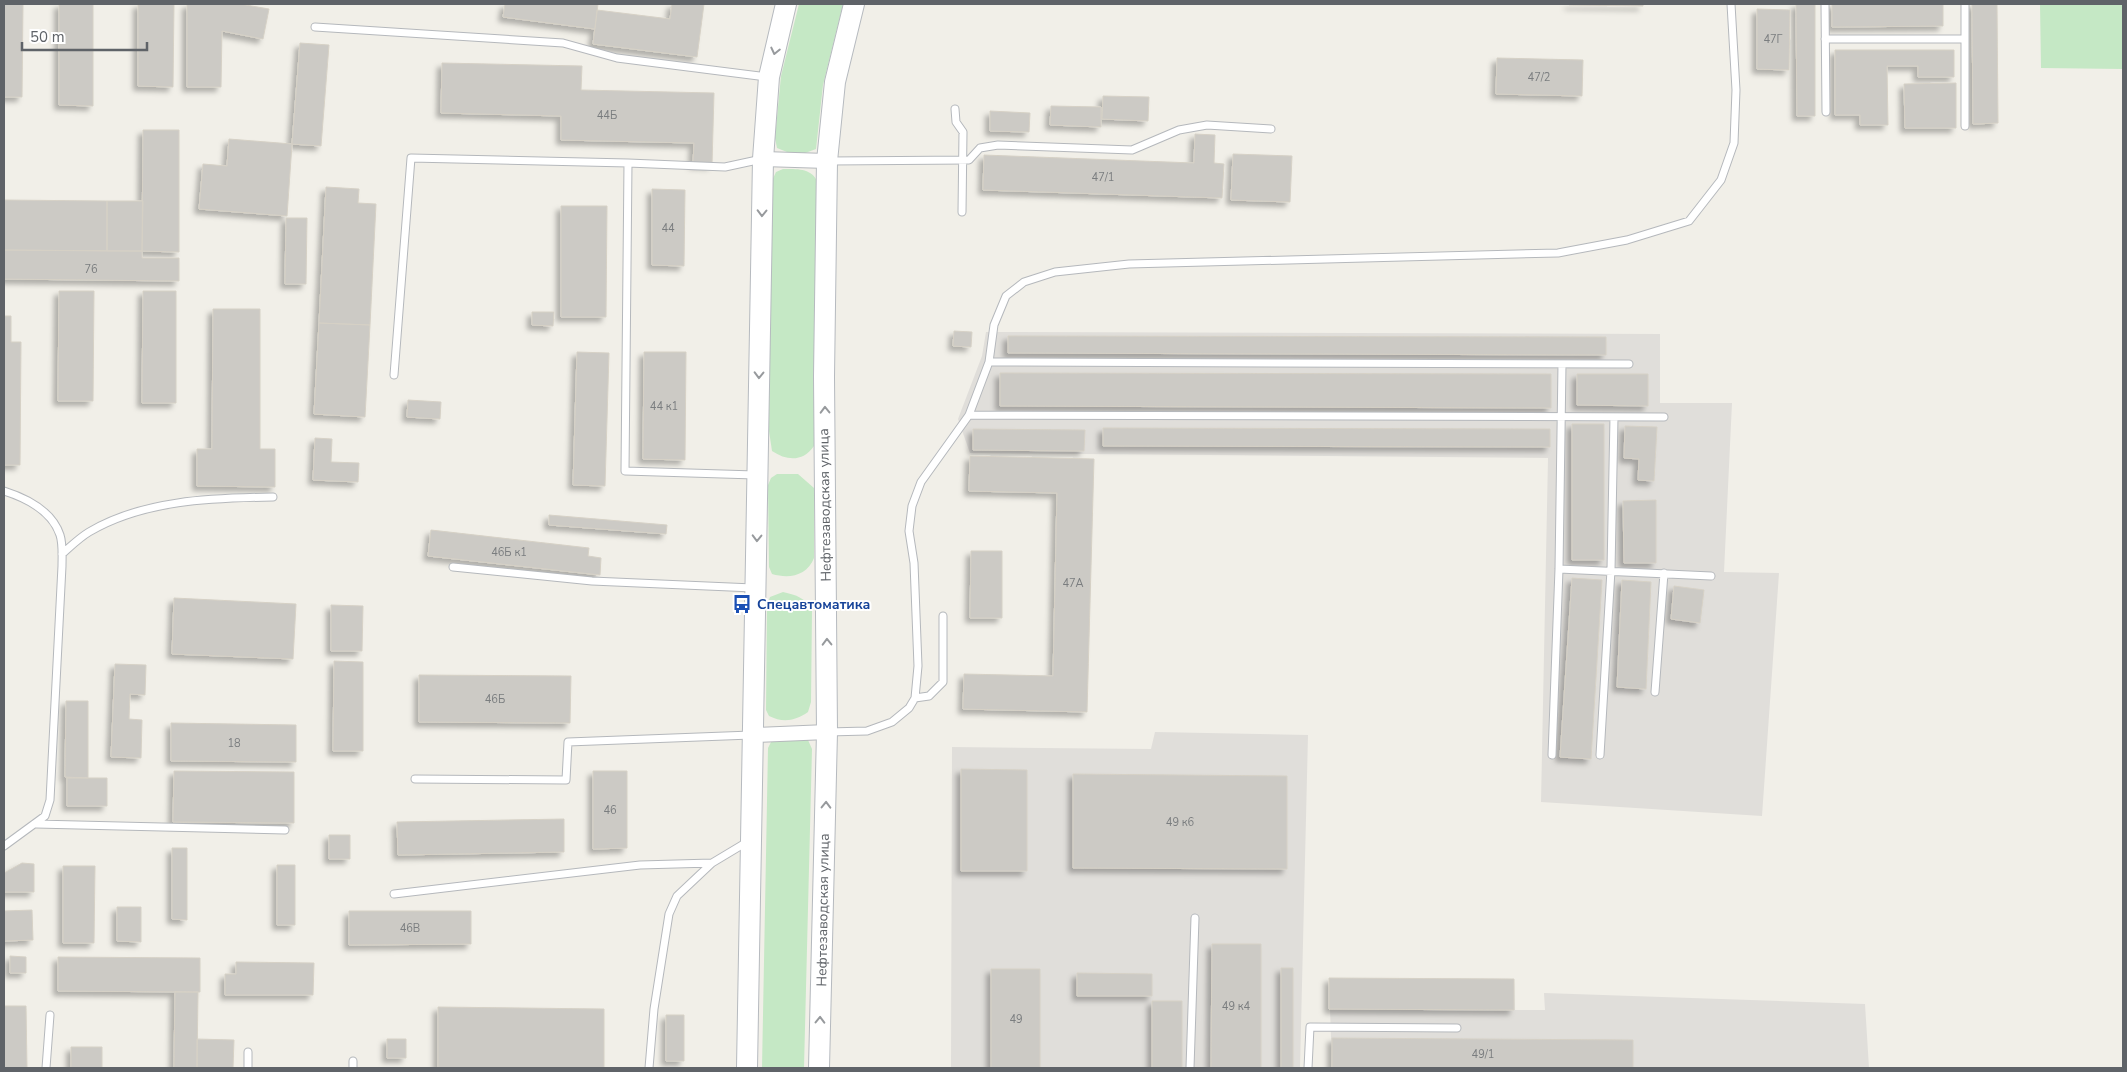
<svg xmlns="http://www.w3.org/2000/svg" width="2127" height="1072" font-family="'Nunito Sans',sans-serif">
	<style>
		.industrial { fill: #e0deda }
		.green { fill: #c5e8c5 }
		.building { fill: #cccac5; stroke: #d6d1c6; filter: url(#shadow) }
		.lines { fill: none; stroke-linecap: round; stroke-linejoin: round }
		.lane-casing { stroke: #b5b8bc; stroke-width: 9 }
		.street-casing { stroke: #b5b8bc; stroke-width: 16 }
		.secondary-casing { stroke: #b6babf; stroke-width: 22 }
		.lane { stroke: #fff; stroke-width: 7 }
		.street { stroke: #fff; stroke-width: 14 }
		.secondary { stroke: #fff; stroke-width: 20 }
		.oneway { stroke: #979a9d }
		.labels { text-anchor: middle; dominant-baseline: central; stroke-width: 4; stroke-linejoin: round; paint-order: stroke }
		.number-label { font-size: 11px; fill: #7a7d7f }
		.street-label { font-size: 14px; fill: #5f6368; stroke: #fff }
		.transit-label { font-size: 14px; font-weight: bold; fill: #164399; stroke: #fff; text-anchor: start }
	</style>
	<defs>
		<filter id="shadow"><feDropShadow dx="-4.5" dy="4.5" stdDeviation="2.5" flood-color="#0004"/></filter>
	</defs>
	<rect width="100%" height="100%" fill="#f1efe8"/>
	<path class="industrial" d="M 986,332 L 1660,334 L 1660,403 L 1732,403 L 1724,572 L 1779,573 L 1762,816 L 1541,802 L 1548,458 L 970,453 L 958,419 L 982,356 Z
		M 1155,732 L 1308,735 L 1300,1068 L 951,1068 L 952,747 L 1151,749 Z
		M 1329,978 L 1514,979 L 1515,1010 L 1545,1010 L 1544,993 L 1865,1004 L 1869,1068 L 1332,1068 Z"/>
	<path class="green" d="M 799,4 L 843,4 L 823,85 L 816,149 L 797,156 L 777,148 L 775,138 L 781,76 Z
		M 2040,4 L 2123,4 L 2123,69 L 2041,68 Z
		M 783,169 C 799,169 813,168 819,185 L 814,446 C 803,462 787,461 772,451 L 769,431 L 770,185 L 776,172 Z
		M 777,474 L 798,474 L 814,488 L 814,558 C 807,576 789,579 772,574 L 769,567 L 768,485 L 771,478 Z
		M 783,592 C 797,595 805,598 812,610 L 811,702 L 808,712 C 795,721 783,723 769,716 L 766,710 L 767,605 L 770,597 Z
		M 803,737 L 808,740 L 812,749 L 804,1068 L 762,1068 L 768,748 L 773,738 Z"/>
	<path class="building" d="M 4,4 L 23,4 L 22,97 L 4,97 Z
		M 59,4 L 93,4 L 93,106 L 59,105 Z
		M 138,4 L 174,4 L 173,87 L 138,86 Z
		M 187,4 L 240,4 L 269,9 L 263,39 L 222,31 L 221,87 L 187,87 Z
		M 505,4 L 598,4 L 595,29 L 503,17 Z
		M 672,4 L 704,4 L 697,57 L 593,44 L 597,10 L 670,19 Z
		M 1569,4 L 1643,4 L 1643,6 L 1569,5 Z
		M 1796,4 L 1815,4 L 1815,116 L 1797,116 Z
		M 1832,4 L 1943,4 L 1943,26 L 1832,27 Z
		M 1972,4 L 1997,4 L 1998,123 L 1973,124 Z
		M 1757,9 L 1790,10 L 1789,70 L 1757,69 Z
		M 300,43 L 329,45 L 321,146 L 292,144 Z
		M 1835,50 L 1954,50 L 1954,77 L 1918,77 L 1918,66 L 1887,66 L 1888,125 L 1860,125 L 1860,115 L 1835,115 Z
		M 1497,58 L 1583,60 L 1582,96 L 1496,94 Z
		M 442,63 L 582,66 L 581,90 L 714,93 L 712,165 L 693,164 L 694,143 L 561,140 L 561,116 L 441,113 Z
		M 1956,83 L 1956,128 L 1905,128 L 1904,84 Z
		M 1103,96 L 1149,97 L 1148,121 L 1102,119 Z
		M 1051,106 L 1101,107 L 1101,127 L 1050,125 Z
		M 990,111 L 1030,113 L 1029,132 L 990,131 Z
		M 143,130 L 179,130 L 179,252 L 142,251 Z
		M 1195,134 L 1215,135 L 1214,163 L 1224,164 L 1222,198 L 983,190 L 984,155 L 1194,163 Z
		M 229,139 L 292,144 L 287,216 L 199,209 L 203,164 L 227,166 Z
		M 1233,154 L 1292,156 L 1290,202 L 1231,200 Z
		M 326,187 L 359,189 L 358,203 L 376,204 L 370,325 L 319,323 Z
		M 652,189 L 685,190 L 684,266 L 652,265 Z
		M 4,200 L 107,201 L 107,251 L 4,250 Z
		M 107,201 L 143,201 L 142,251 L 107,251 Z
		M 561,206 L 607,206 L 606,317 L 561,317 Z
		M 286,218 L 307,218 L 306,284 L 285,284 Z
		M 4,250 L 142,251 L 142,258 L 179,258 L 179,281 L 4,279 Z
		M 59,291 L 94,291 L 93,401 L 58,401 Z
		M 143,291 L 176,291 L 176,403 L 142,403 Z
		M 213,309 L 260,309 L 260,449 L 275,449 L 275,487 L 197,486 L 197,449 L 212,449 Z
		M 532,312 L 554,312 L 553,326 L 532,325 Z
		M 4,316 L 11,316 L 11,342 L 21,342 L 20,465 L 4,465 Z
		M 319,323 L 370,325 L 365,417 L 314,414 Z
		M 954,331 L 972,332 L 971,347 L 953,346 Z
		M 1008,336 L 1606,337 L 1606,355 L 1008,353 Z
		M 577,352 L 609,353 L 605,486 L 573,485 Z
		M 644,352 L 686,352 L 685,460 L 643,459 Z
		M 1000,373 L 1551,374 L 1551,408 L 1000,406 Z
		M 1577,374 L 1648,374 L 1648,406 L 1577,405 Z
		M 408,400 L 441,402 L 440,419 L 407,417 Z
		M 1572,424 L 1604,424 L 1604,560 L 1572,560 Z
		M 1625,426 L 1657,427 L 1654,481 L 1638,480 L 1639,459 L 1624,458 Z
		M 1103,428 L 1550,429 L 1550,447 L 1103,446 Z
		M 973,429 L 1085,430 L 1084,451 L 973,450 Z
		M 315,438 L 332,439 L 331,462 L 359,463 L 358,482 L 313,480 Z
		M 970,456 L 1094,459 L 1087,712 L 963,709 L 964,674 L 1053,676 L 1057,493 L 969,491 Z
		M 1656,500 L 1656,563 L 1624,563 L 1623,501 Z
		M 549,515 L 667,525 L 666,534 L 549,525 Z
		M 431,530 L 589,548 L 588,556 L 601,558 L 600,575 L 428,556 Z
		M 971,551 L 1002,551 L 1002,618 L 970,618 Z
		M 1572,578 L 1602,580 L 1591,759 L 1560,757 Z
		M 1622,580 L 1651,582 L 1646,689 L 1617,687 Z
		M 1674,586 L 1704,590 L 1700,623 L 1671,619 Z
		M 174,598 L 296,604 L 293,659 L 172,654 Z
		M 331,605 L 363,606 L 362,651 L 331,651 Z
		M 334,661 L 363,662 L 363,751 L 333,751 Z
		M 115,664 L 146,665 L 145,695 L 130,694 L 129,719 L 142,720 L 141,758 L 111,757 Z
		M 419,675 L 571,676 L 570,723 L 419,722 Z
		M 66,701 L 88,701 L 88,778 L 65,777 Z
		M 171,723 L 296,725 L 296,762 L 171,761 Z
		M 961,769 L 1027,770 L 1027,871 L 961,871 Z
		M 174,771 L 294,772 L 294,823 L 173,822 Z
		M 593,771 L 627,771 L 627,848 L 593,849 Z
		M 1073,774 L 1287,776 L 1287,869 L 1073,868 Z
		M 67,778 L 107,778 L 107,806 L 67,806 Z
		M 564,819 L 564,852 L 398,855 L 397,822 Z
		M 329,835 L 350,835 L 350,859 L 329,859 Z
		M 172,848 L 187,848 L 187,920 L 172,919 Z
		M 22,863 L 34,864 L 34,892 L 4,892 L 4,873 Z
		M 277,865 L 295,865 L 295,925 L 277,925 Z
		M 63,866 L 95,866 L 94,943 L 63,943 Z
		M 117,907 L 141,907 L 141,942 L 117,941 Z
		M 32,910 L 33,940 L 4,941 L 4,911 Z
		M 349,911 L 471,911 L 471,944 L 349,945 Z
		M 1212,944 L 1261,944 L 1261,1068 L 1211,1068 Z
		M 10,956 L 26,957 L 26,973 L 10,973 Z
		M 58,957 L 200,958 L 200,992 L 58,991 Z
		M 236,962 L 314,963 L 313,995 L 225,995 L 225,974 L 236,974 Z
		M 1281,968 L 1293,968 L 1293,1068 L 1281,1068 Z
		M 991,969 L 1040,969 L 1040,1068 L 991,1068 Z
		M 1077,973 L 1152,974 L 1152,996 L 1077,996 Z
		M 1329,978 L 1514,979 L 1514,1010 L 1329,1009 Z
		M 175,992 L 198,992 L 197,1068 L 174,1068 Z
		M 1152,1001 L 1182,1001 L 1182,1068 L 1152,1068 Z
		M 4,1006 L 26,1006 L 27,1068 L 4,1068 Z
		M 438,1007 L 604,1009 L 604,1068 L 438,1068 Z
		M 666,1015 L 684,1015 L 684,1061 L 666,1061 Z
		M 1332,1038 L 1633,1040 L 1633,1068 L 1332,1068 Z
		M 197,1039 L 234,1040 L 233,1068 L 197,1068 Z
		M 387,1039 L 406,1039 L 406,1058 L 387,1058 Z
		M 71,1047 L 102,1047 L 102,1068 L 71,1068 Z"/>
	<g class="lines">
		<g class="lane-casing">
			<path id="lane" d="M 1825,4 L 1826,112
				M 1965,4 L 1965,126
				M 315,27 L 563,43 L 617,58 L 767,77
				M 1825,39 L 1965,39
				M 955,109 L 956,122 L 963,132 L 962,212
				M 830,161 L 969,160 L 980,148 L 998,145 L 1132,150 L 1179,130 L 1207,125 L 1271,129
				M 628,163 L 725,167 L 762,159
				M 989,362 L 1629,364
				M 394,375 L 411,158 L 628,163 L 625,471 L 755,475
				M 969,415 L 1664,417
				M 4,491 C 26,498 52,511 60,535 C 63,544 62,557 62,566 L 50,800 L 45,816 L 4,846
				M 62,554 C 70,547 79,538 89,532 C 143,500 211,498 273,497
				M 453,567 L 592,581 L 753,588
				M 1559,569 L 1711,576
				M 1655,692 L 1664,573
				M 915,698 L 929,696 L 943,682 L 943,616
				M 828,732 L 867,731 L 892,722 L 909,708 L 915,698 L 918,666 L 914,563 L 909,531 L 912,506 L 921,482 L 969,415 L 989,362 L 994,325 L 1006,296 L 1024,282 L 1055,272 L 1129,264 L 1558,253 L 1627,240 L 1689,221 L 1721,180 L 1734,143 L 1736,90 L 1731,4
				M 1552,755 L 1559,569 L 1562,364
				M 1600,755 L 1611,570 L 1614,417
				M 415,779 L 566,780 L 568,742 L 751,735
				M 36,824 L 285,830
				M 394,894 L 640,865 L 712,863
				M 46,1068 L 50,1015
				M 248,1068 L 248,1052
				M 353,1068 L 353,1061
				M 649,1068 L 654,1009 L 669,914 L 677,896 L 712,863 L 747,842
				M 1190,1068 L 1195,918
				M 1308,1068 L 1310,1027 L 1457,1028"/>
		</g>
		<g class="street-casing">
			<path id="street" d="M 763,159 L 827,161
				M 754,735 L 827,732"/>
		</g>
		<g class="secondary-casing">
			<path id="secondary" d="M 747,1068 L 763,159 L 769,77 L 786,4
				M 819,1068 L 827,732 L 824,377 L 827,161 L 835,82 L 854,4"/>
		</g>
		<use href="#lane" class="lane"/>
		<use href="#street" class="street"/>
		<use href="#secondary" class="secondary"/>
	</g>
	<defs><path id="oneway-chevron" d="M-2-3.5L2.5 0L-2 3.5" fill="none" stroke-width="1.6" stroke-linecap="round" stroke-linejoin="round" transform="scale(1.25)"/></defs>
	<g class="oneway">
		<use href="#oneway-chevron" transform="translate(775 51) rotate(103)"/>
		<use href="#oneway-chevron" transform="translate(762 213) rotate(91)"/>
		<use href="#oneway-chevron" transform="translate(759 375) rotate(91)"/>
		<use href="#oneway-chevron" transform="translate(825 410) rotate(-91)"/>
		<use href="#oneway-chevron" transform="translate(757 538) rotate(91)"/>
		<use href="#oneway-chevron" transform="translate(827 642) rotate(-91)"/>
		<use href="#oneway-chevron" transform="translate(826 805) rotate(-89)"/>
		<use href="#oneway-chevron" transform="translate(820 1020) rotate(-89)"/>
	</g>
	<defs>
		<g id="bus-bare" transform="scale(1.5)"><path d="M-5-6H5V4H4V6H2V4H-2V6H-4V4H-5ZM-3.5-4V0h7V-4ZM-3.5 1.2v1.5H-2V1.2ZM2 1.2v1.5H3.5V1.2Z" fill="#1a4fb4" stroke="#fff" stroke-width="2.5" paint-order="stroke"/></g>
	</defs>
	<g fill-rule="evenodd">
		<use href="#bus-bare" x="742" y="604"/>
	</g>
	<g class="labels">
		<g class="number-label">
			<text x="1773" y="39">47Г</text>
			<text x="1539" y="77">47/2</text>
			<text x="607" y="115">44Б</text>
			<text x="1103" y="177">47/1</text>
			<text x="668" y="228">44</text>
			<text x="91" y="269">76</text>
			<text x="664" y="406">44 к1</text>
			<text x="509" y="552">46Б к1</text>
			<text x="1073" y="583">47А</text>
			<text x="495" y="699">46Б</text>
			<text x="234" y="743">18</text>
			<text x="610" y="810">46</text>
			<text x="1180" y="822">49 к6</text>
			<text x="410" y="928">46В</text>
			<text x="1236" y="1006">49 к4</text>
			<text x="1016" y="1019">49</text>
			<text x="1483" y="1054">49/1</text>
		</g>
		<g class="street-label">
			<text transform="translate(825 505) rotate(-91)">Нефтезаводская улица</text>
			<text transform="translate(823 910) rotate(-89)">Нефтезаводская улица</text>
		</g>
		<g class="transit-label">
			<text x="757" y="604">Спецавтоматика</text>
		</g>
	</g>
	<rect width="2127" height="1072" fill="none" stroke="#5f6368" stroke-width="10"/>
	<path d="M22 42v8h125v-8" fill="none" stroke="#5f6368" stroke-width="2.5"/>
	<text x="30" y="42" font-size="15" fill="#5f6368" stroke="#ffffff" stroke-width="4" paint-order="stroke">50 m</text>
</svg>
